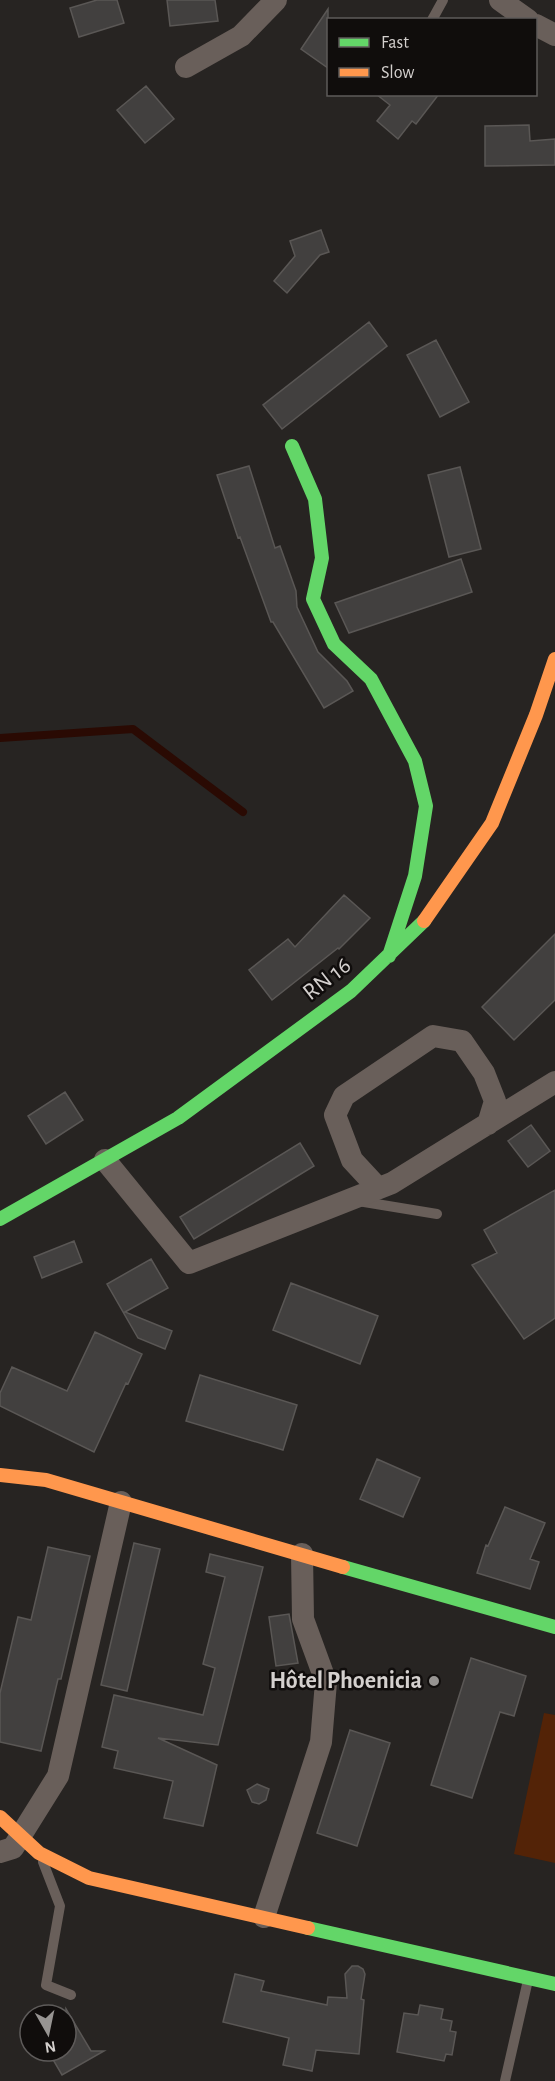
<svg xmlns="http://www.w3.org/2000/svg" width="555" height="2081" font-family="'Alegreya Sans',sans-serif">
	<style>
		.green { fill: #532307 }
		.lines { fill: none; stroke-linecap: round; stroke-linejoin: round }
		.stream { stroke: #2a0a03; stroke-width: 8 }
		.building { fill: #42403f; stroke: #5a5755; stroke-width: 1.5 }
		.lane { stroke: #695f5a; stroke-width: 10 }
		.street { stroke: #695f5a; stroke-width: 22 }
		.fast { stroke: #63d668; stroke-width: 14 }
		.slow { stroke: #ff974d; stroke-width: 14 }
		.poi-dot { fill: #979492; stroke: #100d0c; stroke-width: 2 }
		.labels { text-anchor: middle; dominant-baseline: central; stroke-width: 5; stroke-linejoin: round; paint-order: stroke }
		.street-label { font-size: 24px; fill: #d4d0ce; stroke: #100d0c }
		.poi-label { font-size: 24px; font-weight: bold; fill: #d4d0ce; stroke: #100d0c; text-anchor: end }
	</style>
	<rect width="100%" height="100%" fill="#272422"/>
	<path class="green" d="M 544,1713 L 555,1715 L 555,1863 L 514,1854 Z"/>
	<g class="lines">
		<path class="stream" d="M 0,738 L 133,729 L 243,812"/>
	</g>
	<path class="building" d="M 97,0 L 117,0 L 124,23 L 79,37 L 70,8 Z
		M 167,0 L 215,0 L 218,21 L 170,26 Z
		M 328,9 L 328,68 L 301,49 Z
		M 146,86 L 174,119 L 145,143 L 117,110 Z
		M 376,94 L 439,94 L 416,124 L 412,121 L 398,139 L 377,121 L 390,105 Z
		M 529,125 L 530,141 L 555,139 L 555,165 L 485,166 L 485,126 Z
		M 321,230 L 329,252 L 320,255 L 287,293 L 274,281 L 295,256 L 290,241 Z
		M 369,322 L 387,346 L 282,429 L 263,405 Z
		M 436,340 L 469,402 L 440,417 L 407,355 Z
		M 249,466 L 275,548 L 280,546 L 296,591 L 297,607 L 318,652 L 347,681 L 353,691 L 324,708 L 273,622 L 271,622 L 240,537 L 238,538 L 217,475 Z
		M 460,467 L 481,549 L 449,557 L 428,475 Z
		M 461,559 L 472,592 L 349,633 L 335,603 Z
		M 344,895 L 370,918 L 339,949 L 338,948 L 272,1000 L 249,970 L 288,939 L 295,947 Z
		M 555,934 L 555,1000 L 514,1040 L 482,1007 Z
		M 65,1092 L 83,1120 L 46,1144 L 28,1116 Z
		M 531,1125 L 550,1151 L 528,1167 L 508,1141 Z
		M 300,1143 L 314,1166 L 194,1239 L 180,1217 Z
		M 555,1190 L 555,1318 L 524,1339 L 472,1265 L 497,1253 L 484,1230 Z
		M 74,1241 L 82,1262 L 42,1278 L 34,1257 Z
		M 151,1259 L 168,1288 L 125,1312 L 172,1331 L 165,1349 L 138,1338 L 107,1284 Z
		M 291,1283 L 378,1316 L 360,1364 L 273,1330 Z
		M 95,1332 L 142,1354 L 128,1384 L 126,1383 L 94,1452 L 0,1406 L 0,1393 L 12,1367 L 67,1391 Z
		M 200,1375 L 297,1405 L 283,1450 L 186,1421 Z
		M 377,1459 L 420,1478 L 403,1517 L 360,1499 Z
		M 505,1507 L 545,1523 L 530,1559 L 539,1562 L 530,1589 L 477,1573 L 486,1545 L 488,1546 Z
		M 134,1543 L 160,1549 L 127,1691 L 101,1685 Z
		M 48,1547 L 90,1556 L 61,1679 L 58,1679 L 41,1751 L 0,1742 L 0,1693 L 18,1617 L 31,1620 Z
		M 210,1554 L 263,1567 L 218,1745 L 158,1738 L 217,1765 L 203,1826 L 164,1818 L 173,1781 L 114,1768 L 118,1751 L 102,1747 L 114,1695 L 203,1715 L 215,1668 L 203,1664 L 225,1577 L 206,1572 Z
		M 289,1614 L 298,1663 L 276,1666 L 269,1617 Z
		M 471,1658 L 526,1676 L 514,1716 L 500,1712 L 472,1798 L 431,1785 Z
		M 350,1730 L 390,1743 L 357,1846 L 317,1833 Z
		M 257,1784 L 269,1789 L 266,1800 L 259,1804 L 252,1802 L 247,1790 Z
		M 352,1966 L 358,1966 L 363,1969 L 365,1974 L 361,1999 L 364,2000 L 359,2054 L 316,2050 L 312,2071 L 283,2065 L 289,2038 L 223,2022 L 235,1974 L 264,1981 L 261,1991 L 327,2005 L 328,1997 L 347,1998 L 345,1974 Z
		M 420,2005 L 443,2009 L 441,2019 L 452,2021 L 450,2031 L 456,2032 L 452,2055 L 446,2054 L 444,2061 L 397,2052 L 404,2013 L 418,2015 Z
		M 66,2009 L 91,2051 L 104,2051 L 62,2075 L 48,2051 L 66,2051 Z"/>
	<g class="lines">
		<path class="lane" d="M 432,20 L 443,0
			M 358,1201 L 437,1214
			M 43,1862 L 60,1906 L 46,1985 L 71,1995
			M 505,2081 L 528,1980"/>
		<path class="street" d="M 500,0 L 528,20
			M 536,25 L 555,35
			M 186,67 L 241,36 L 276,0
			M 105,1160 L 189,1263 L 392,1183 L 555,1082
			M 378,1188 L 352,1160 L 335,1115 L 344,1096 L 433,1036 L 462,1041 L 484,1073 L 495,1101 L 488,1124
			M 0,1852 L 13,1848 L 58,1776 L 121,1502
			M 264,1917 L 321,1742 L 326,1682 L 303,1619 L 302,1554"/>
		<path class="fast" d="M 292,446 L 315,499 L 322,558 L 313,599 L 334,644 L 371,679 L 415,761 L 426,806 L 415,876 L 389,956
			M 0,1219 L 178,1118 L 351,991 L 424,921
			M 343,1567 L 555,1627
			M 308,1928 L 555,1984"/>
		<path class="slow" d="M 424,921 L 492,823 L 536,715 L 555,659
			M 0,1475 L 46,1480 L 343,1567
			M 0,1817 L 39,1853 L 89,1878 L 308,1928"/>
	</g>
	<circle class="poi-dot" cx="434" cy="1681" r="6"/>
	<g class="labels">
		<g class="street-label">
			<text transform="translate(327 979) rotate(-38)">RN 16</text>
		</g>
		<g class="poi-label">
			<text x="422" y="1681">Hôtel Phoenicia</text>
		</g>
	</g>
	<rect x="327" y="18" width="210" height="78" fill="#100d0c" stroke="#5e5b5a" stroke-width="1.5"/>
	<rect x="339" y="38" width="30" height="9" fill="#63d668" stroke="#5e5b5a" stroke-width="1.5"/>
	<text x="381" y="48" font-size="18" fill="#d4d0ce">Fast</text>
	<rect x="339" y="68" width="30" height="9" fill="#ff974d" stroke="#5e5b5a" stroke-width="1.5"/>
	<text x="381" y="78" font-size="18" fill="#d4d0ce">Slow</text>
	<g transform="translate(48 2033) rotate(171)"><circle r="28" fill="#100d0c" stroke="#5e5b5a" stroke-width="1.5"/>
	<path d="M0-4.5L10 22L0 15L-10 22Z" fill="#979492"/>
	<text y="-9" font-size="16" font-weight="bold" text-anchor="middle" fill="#d4d0ce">N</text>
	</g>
</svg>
